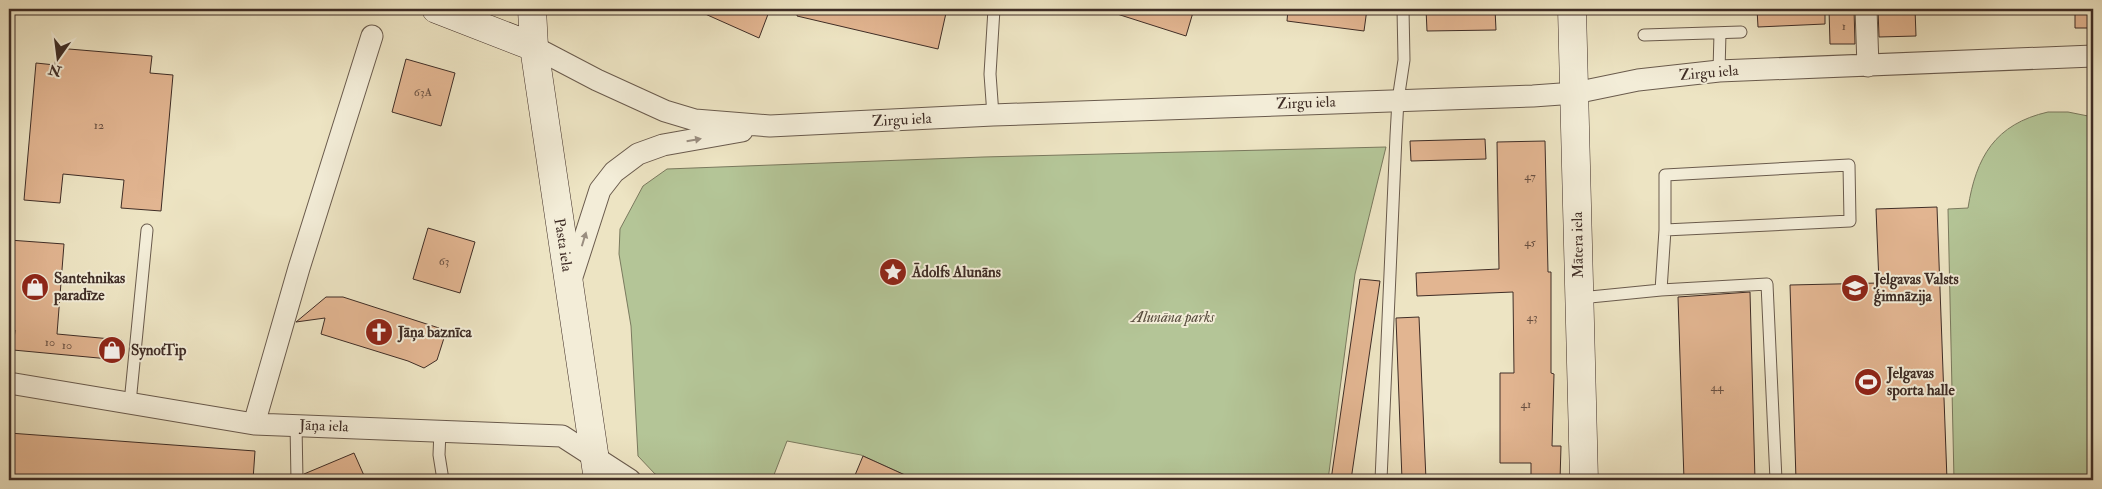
<svg xmlns="http://www.w3.org/2000/svg" width="2102" height="489" font-family="'IM FELL Double Pica',serif">
	<style>
		.green { fill: #b4c597; stroke: #7a795e }
		.building { fill: #e2b591; stroke: #3f2d26 }
		.lines { fill: none; stroke-linecap: round; stroke-linejoin: round }
		.lane-casing { stroke: #6a5b4d; stroke-width: 13 }
		.street-casing { stroke: #6a5b4d; stroke-width: 23 }
		.secondary-casing { stroke: #3f2d26; stroke-width: 29 }
		.lane { stroke: #f3edd8; stroke-width: 11 }
		.street { stroke: #f3edd8; stroke-width: 21 }
		.secondary { stroke: #f3edd8; stroke-width: 28 }
		.oneway { fill: #998d7f }
		.labels { text-anchor: middle; dominant-baseline: central; stroke-width: 4; stroke-linejoin: round; paint-order: stroke }
		.number-label { font-size: 12px; fill: #684f41 }
		.street-label { font-size: 15px; fill: #3f2d26; stroke: #f3edd8 }
		.poi-label { font-size: 15px; font-weight: bold; fill: #3f2d26; stroke: #f3edd8; text-anchor: start }
		.park-label { font-size: 15px; font-style: italic; fill: #564b3d; stroke: #f3edd8 }
	</style>
	<rect width="100%" height="100%" fill="#ede4c3"/>
	<filter id="stains"><feTurbulence type="fractalNoise" baseFrequency=".004" numOctaves="4"/><feColorMatrix values="0 0 0 0 .2 0 0 0 0 .09 0 0 0 0 .02 0 0 0 .5 -.17"/></filter>
	<radialGradient id="worn" r=".72"><stop offset=".6" stop-color="#630" stop-opacity="0"/><stop offset="1" stop-color="#630" stop-opacity=".3"/></radialGradient>
	<path class="green" d="M 2048,112 L 2068,112 L 2093,117 L 2093,480 L 1954,480 L 1948,209 L 1968,208 C 1976,157 1995,124 2048,112 Z
		M 1386,147 L 1355,274 L 1328,480 L 916,480 L 861,455 L 787,441 L 772,480 L 669,480 L 655,474 L 638,456 L 631,326 L 619,254 L 620,229 L 643,186 L 667,169 L 983,157 Z"/>
	<path class="building" d="M 694,9 L 770,9 L 759,38 Z
		M 798,9 L 928,9 L 946,13 L 938,49 L 797,16 Z
		M 1114,9 L 1194,9 L 1186,36 L 1114,13 Z
		M 1288,9 L 1367,9 L 1364,31 L 1287,21 Z
		M 1426,9 L 1495,9 L 1496,30 L 1427,31 Z
		M 1757,9 L 1825,9 L 1825,24 L 1758,27 Z
		M 1829,9 L 1854,9 L 1855,44 L 1830,44 Z
		M 1878,9 L 1915,9 L 1916,36 L 1879,37 Z
		M 2075,9 L 2093,9 L 2093,28 L 2075,28 Z
		M 57,48 L 152,56 L 150,73 L 173,75 L 161,211 L 121,208 L 124,180 L 63,174 L 60,203 L 24,200 L 36,63 L 55,65 Z
		M 406,59 L 455,73 L 441,126 L 392,112 Z
		M 1485,139 L 1486,159 L 1411,161 L 1410,141 Z
		M 1545,141 L 1548,272 L 1551,272 L 1551,373 L 1554,374 L 1552,446 L 1561,446 L 1560,480 L 1531,480 L 1531,463 L 1500,463 L 1500,373 L 1514,373 L 1513,292 L 1417,296 L 1416,273 L 1499,269 L 1497,142 Z
		M 1937,207 L 1947,480 L 1915,480 L 1915,478 L 1796,480 L 1790,285 L 1879,283 L 1876,209 Z
		M 428,228 L 475,242 L 460,293 L 413,279 Z
		M 9,240 L 64,244 L 57,334 L 122,340 L 120,360 L 13,350 L 15,330 L 9,330 Z
		M 1360,279 L 1380,281 L 1351,480 L 1331,480 Z
		M 1750,292 L 1755,480 L 1684,480 L 1678,297 Z
		M 326,297 L 343,297 L 439,328 L 444,338 L 437,360 L 424,368 L 408,361 L 321,334 L 325,318 L 296,322 Z
		M 1419,317 L 1426,480 L 1402,480 L 1396,318 Z
		M 9,433 L 255,451 L 253,480 L 9,479 Z
		M 354,453 L 366,480 L 304,480 L 304,474 Z
		M 863,456 L 916,480 L 853,480 Z"/>
	<g class="lines">
		<g class="lane-casing">
			<path id="lane" d="M 1644,35 L 1741,32
				M 1719,71 L 1720,33
				M 993,115 L 990,74 L 994,9
				M 1661,290 L 1767,284 L 1776,480
				M 1580,298 L 1661,290 L 1665,230 L 1665,175 L 1849,165 L 1850,221 L 1665,230
				M 130,403 L 147,230
				M 296,425 L 297,480
				M 440,430 L 439,455 L 443,480
				M 1381,480 L 1396,136 L 1398,100 L 1404,60 L 1403,9"/>
		</g>
		<g class="street-casing">
			<path id="street" d="M 1866,9 L 1868,66
				M 534,47 L 597,80 L 665,111 L 695,120 L 770,126 L 993,115 L 1533,96 L 1575,93 L 1638,80 L 1719,71 L 2093,56
				M 570,283 L 600,190 L 614,172 L 638,154 L 663,145 L 742,131
				M 9,383 L 254,424 L 562,436 L 630,480
				M 254,424 L 299,268 L 372,36"/>
		</g>
		<g class="secondary-casing">
			<path id="secondary" d="M 436,9 L 534,47
				M 532,9 L 534,47 L 598,480
				M 1572,9 L 1584,480"/>
		</g>
		<use href="#lane" class="lane"/>
		<use href="#street" class="street"/>
		<use href="#secondary" class="secondary"/>
	</g>
	<defs><path id="oneway-solid" d="M-6-.8H1V-3.2L6.5 0L1 3.2V.8H-6Z" transform="scale(1.25)"/></defs>
	<g class="oneway">
		<use href="#oneway-solid" transform="translate(694 140) rotate(-10)"/>
		<use href="#oneway-solid" transform="translate(584 239) rotate(-73)"/>
	</g>
	<defs>
		<g id="sight-disc" transform="scale(1.4375)"><circle r="9.5" fill="#8f2418" stroke="#f3edd8"/><path d="M0-6L1.8-2.2L6-1.7L2.9 1.2L3.7 5.4L0 3.3L-3.7 5.4L-2.9 1.2L-6-1.7L-1.8-2.2Z" fill="#fff"/></g>
		<g id="shop-disc" transform="scale(1.4375)"><circle r="9.5" fill="#8f2418" stroke="#f3edd8"/><path d="M-5-2.5h2.3a2.7 3.5 0 0 1 5.4 0H5L5.5 6h-11ZM-1.5-2.5h3a1.5 2.3 0 0 0-3 0Z" fill="#fff"/></g>
		<g id="school-disc" transform="scale(1.4375)"><circle r="9.5" fill="#8f2418" stroke="#f3edd8"/><path d="M0-5L7-2L0 1L-7-2ZM-4 1L0 2.5L4 1V4Q0 6-4 4Z" fill="#fff"/></g>
		<g id="church-disc" transform="scale(1.4375)"><circle r="9.5" fill="#8f2418" stroke="#f3edd8"/><path d="M-1.2-6h2.4v3.5h3.3v2.4h-3.3V6h-2.4V-.1h-3.3v-2.4h3.3Z" fill="#fff"/></g>
		<g id="stadium-disc" transform="scale(1.4375)"><circle r="9.5" fill="#8f2418" stroke="#f3edd8"/><path d="M0-5a6.5 5 0 1 0 0 10a6.5 5 0 1 0 0-10ZM-3.5-1.8h7v3.6h-7Z" fill="#fff"/></g>
	</defs>
	<g fill-rule="evenodd">
		<use href="#sight-disc" x="893" y="272"/>
		<use href="#shop-disc" x="35" y="287"/>
		<use href="#school-disc" x="1855" y="288"/>
		<use href="#church-disc" x="379" y="332"/>
		<use href="#shop-disc" x="112" y="350"/>
		<use href="#stadium-disc" x="1868" y="382"/>
	</g>
	<g class="labels">
		<g class="number-label">
			<text x="1844" y="26">1</text>
			<text x="423" y="92">63A</text>
			<text x="99" y="125">12</text>
			<text x="1530" y="176">47</text>
			<text x="1530" y="242">45</text>
			<text x="444" y="261">63</text>
			<text x="1532" y="317">43</text>
			<text x="50" y="342">10</text>
			<text x="67" y="345">10</text>
			<text x="1717" y="387">44</text>
			<text x="1526" y="404">41</text>
		</g>
		<g class="street-label">
			<text transform="translate(1709 73) rotate(-5)">Zirgu iela</text>
			<text transform="translate(1306 103) rotate(-2)">Zirgu iela</text>
			<text transform="translate(902 120) rotate(-3)">Zirgu iela</text>
			<text transform="translate(563 245) rotate(81)">Pasta iela</text>
			<text transform="translate(1578 245) rotate(-91)">Mātera iela</text>
			<text transform="translate(324 426) rotate(2)">Jāņa iela</text>
		</g>
		<g class="poi-label">
			<text x="912" y="272">Ādolfs Alunāns</text>
			<text x="54" y="278">Santehnikas<tspan x="54" dy="17">paradīze</tspan></text>
			<text x="1874" y="279">Jelgavas Valsts<tspan x="1874" dy="17">ģimnāzija</tspan></text>
			<text x="398" y="332">Jāņa baznīca</text>
			<text x="131" y="350">SynotTip</text>
			<text x="1887" y="373">Jelgavas<tspan x="1887" dy="17">sporta halle</tspan></text>
		</g>
		<g class="park-label">
			<text x="1173" y="317">Alunāna parks</text>
		</g>
	</g>
	<rect width="2102" height="489" fill="none" stroke="#ede4c3" stroke-width="30"/>
	<rect x="10" y="10" width="2082" height="469" fill="none" stroke="#3f2d26" stroke-width="2.5"/>
	<rect x="15" y="15" width="2072" height="459" fill="none" stroke="#3f2d26"/>
	<g transform="translate(58 58) rotate(194)" stroke="#f3edd8" stroke-width="4" paint-order="stroke">
	<path d="M0-4L9 19L0 12L-9 19Z" fill="#3f2d26"/>
	<text y="-8" font-size="14" font-weight="bold" text-anchor="middle" fill="#3f2d26">N</text>
	</g>
	<rect width="100%" height="100%" filter="url(#stains)"/>
	<rect width="100%" height="100%" fill="url(#worn)"/>
</svg>
